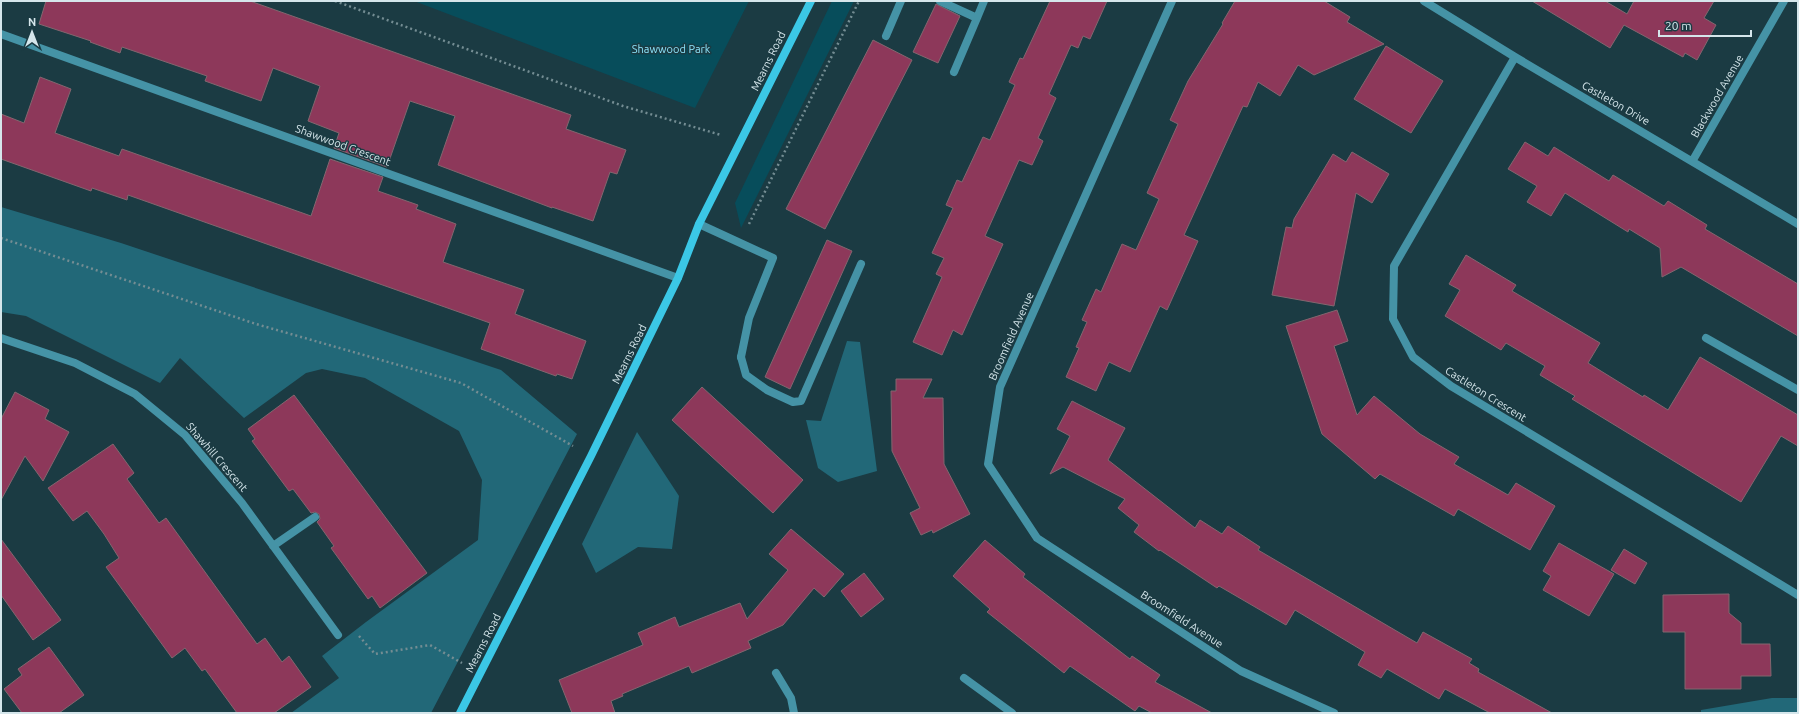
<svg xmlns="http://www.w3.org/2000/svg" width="1799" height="714" font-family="Ubuntu,sans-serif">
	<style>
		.green { fill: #074d5b }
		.forest { fill: #226878 }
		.building { fill: #8d385a; stroke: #83666f }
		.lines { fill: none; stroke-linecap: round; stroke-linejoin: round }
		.path { stroke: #748d93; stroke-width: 2.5; stroke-dasharray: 2 3; stroke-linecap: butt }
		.lane { stroke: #4593a6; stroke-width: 8 }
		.street { stroke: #4593a6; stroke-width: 8 }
		.secondary { stroke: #3bc7e6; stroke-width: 8 }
		.labels { text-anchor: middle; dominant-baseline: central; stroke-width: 3; stroke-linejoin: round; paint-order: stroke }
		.park-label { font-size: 11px; fill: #8ce4fb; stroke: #1b3b43 }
		.street-label { font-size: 11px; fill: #d5e6eb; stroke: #1b3b43 }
	</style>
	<rect width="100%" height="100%" fill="#1b3b43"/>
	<path class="green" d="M 414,1 L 749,1 L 695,108 Z
		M 832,1 L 854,1 L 741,228 L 735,203 Z"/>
	<path class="forest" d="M 1,207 L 121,243 L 501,370 L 577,434 L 431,713 L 291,713 L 339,678 L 322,656 L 366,622 L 478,540 L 482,480 L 459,431 L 365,378 L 322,369 L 306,373 L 244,418 L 180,358 L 160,383 L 26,316 L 1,312 Z
		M 847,341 L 860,342 L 877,471 L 838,482 L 818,468 L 806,420 L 821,421 Z
		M 637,432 L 679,496 L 672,549 L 638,547 L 596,573 L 582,544 Z
		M 1772,698 L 1798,698 L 1798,713 L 1701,713 L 1701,710 Z"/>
	<path class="building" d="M 46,1 L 250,1 L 571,115 L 566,129 L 626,150 L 617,174 L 610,172 L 593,221 L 552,207 L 552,208 L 438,165 L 455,116 L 410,101 L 387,167 L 334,148 L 339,133 L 308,121 L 320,86 L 273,68 L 261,101 L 205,81 L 207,76 L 122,47 L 120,53 L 90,42 L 91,41 L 39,24 Z
		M 1050,1 L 1107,1 L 1090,39 L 1083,36 L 1078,48 L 1071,45 L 1049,94 L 1056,98 L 1038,138 L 1043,141 L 1032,165 L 1019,160 L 985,236 L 1003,244 L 962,335 L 953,330 L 942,355 L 913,342 L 942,277 L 936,274 L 944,258 L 932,253 L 953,208 L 946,205 L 957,180 L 962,182 L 983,137 L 990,140 L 1015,85 L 1009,82 L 1020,58 L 1023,59 Z
		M 1235,1 L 1324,1 L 1350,17 L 1347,22 L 1384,44 L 1314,75 L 1298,65 L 1280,96 L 1258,82 L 1247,107 L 1243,106 L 1184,235 L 1198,241 L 1167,310 L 1160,306 L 1130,372 L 1109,362 L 1096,391 L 1066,377 L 1079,348 L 1076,347 L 1087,322 L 1082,320 L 1096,289 L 1101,292 L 1122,244 L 1136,250 L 1159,199 L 1147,193 L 1178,124 L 1170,120 L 1188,81 L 1223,24 L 1222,23 Z
		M 1532,1 L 1605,1 L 1627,14 L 1634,1 L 1714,1 L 1704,18 L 1716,25 L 1697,60 L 1685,53 L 1683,57 L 1624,25 L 1610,48 Z
		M 936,4 L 960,16 L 938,63 L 913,52 Z
		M 873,40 L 912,60 L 825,229 L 786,209 Z
		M 1386,46 L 1443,81 L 1411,133 L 1354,99 Z
		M 40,77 L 71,89 L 55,133 L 119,156 L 122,149 L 311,216 L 330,159 L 383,177 L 378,191 L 418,205 L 416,209 L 456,224 L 443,262 L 524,290 L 515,314 L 586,341 L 572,379 L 557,374 L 556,376 L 481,349 L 490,323 L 128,195 L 127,200 L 92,188 L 91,191 L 1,159 L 1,114 L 24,123 Z
		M 1525,142 L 1548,156 L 1554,147 L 1609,181 L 1613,175 L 1664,206 L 1668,201 L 1707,225 L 1705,229 L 1798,284 L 1798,336 L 1681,267 L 1662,277 L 1660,248 L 1629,229 L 1628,232 L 1565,193 L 1551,216 L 1527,202 L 1537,186 L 1508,169 Z
		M 1352,152 L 1389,174 L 1372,203 L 1356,193 L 1334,306 L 1272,295 L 1286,227 L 1292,228 L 1294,219 L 1333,154 L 1346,162 Z
		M 827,240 L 852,251 L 790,389 L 765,377 Z
		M 1466,255 L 1516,285 L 1512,291 L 1600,343 L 1588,363 L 1643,397 L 1644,395 L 1668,410 L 1700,357 L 1798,415 L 1798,446 L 1781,436 L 1741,502 L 1572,399 L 1575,396 L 1540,375 L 1545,366 L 1506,343 L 1501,350 L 1445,316 L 1460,290 L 1449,284 Z
		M 1337,310 L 1348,341 L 1334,346 L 1357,415 L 1374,396 L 1420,434 L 1459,457 L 1454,464 L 1508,495 L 1516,483 L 1555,506 L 1530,550 L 1458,509 L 1454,516 L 1380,474 L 1375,479 L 1322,434 L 1286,326 Z
		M 896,379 L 932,379 L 923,398 L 943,398 L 944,464 L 970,514 L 933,533 L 932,530 L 921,535 L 910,513 L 920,508 L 892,451 L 891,391 L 896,391 Z
		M 702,387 L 803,480 L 773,513 L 672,420 Z
		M 15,392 L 49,410 L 45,419 L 69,432 L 43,481 L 25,456 L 1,500 L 1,419 Z
		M 294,395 L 427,573 L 380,608 L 372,596 L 368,599 L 331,548 L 334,546 L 317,522 L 320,519 L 319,514 L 315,512 L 311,513 L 293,489 L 289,491 L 252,441 L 255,439 L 248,429 Z
		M 1072,401 L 1125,428 L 1108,460 L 1195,528 L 1200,520 L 1222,534 L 1228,526 L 1260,547 L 1258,550 L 1417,643 L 1423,632 L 1472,659 L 1469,663 L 1479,669 L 1478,672 L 1552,713 L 1490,713 L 1445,689 L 1439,699 L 1387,669 L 1381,678 L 1358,665 L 1365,652 L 1295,610 L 1286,625 L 1219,586 L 1217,588 L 1160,550 L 1159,551 L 1134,532 L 1139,525 L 1118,508 L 1125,499 L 1063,467 L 1050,474 L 1070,436 L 1057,429 Z
		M 113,444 L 134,473 L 127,479 L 159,523 L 166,518 L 257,644 L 265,638 L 282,662 L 289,656 L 311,687 L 274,713 L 237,713 L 205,669 L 202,671 L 185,648 L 172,658 L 106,567 L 119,558 L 104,534 L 87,511 L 73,521 L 48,488 Z
		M 791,529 L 844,574 L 824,597 L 814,588 L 783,625 L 748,641 L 751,648 L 692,673 L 689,666 L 622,694 L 623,696 L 611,701 L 615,713 L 572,713 L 559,680 L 643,645 L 638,633 L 675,617 L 679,627 L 740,603 L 747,619 L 788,570 L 769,554 Z
		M 1,539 L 61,620 L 33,640 L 1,595 Z
		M 985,540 L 1025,574 L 1023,577 L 1130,659 L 1132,656 L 1160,675 L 1155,682 L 1212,713 L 1152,713 L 1139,706 L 1135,711 L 1070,666 L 1064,673 L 987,612 L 990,609 L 953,576 Z
		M 1559,543 L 1614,574 L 1589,616 L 1543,590 L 1551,576 L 1543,571 Z
		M 1624,549 L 1647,563 L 1635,584 L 1611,570 Z
		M 864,573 L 884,599 L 861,617 L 841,591 Z
		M 1729,594 L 1729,613 L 1741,623 L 1741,644 L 1770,644 L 1771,676 L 1741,676 L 1741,689 L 1685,689 L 1685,632 L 1663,632 L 1663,595 Z
		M 49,647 L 84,695 L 59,713 L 22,713 L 4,689 L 22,675 L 18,669 Z"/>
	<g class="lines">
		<path class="path" d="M 335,1 L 623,106 L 721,135
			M 749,224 L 859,1
			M 1,238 L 256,324 L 461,383 L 573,446
			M 359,636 L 375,654 L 430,645 L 462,663"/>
		<path class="lane" d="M 940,1 L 977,18 L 984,1
			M 954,72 L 977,18
			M 1706,338 L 1798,390
			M 741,357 L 746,375 L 767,390 L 793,402 L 801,401 L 861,264
			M 776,673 L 791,698 L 794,713
			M 964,678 L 1012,713"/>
		<path class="street" d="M 1172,1 L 1000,387 L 988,464 L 1037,538 L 1241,671 L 1334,713
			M 1424,1 L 1515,57 L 1798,224
			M 1,34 L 678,278
			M 886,36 L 901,1
			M 1515,57 L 1394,266 L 1393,319 L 1413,357 L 1451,386 L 1798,595
			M 1693,160 L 1784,1
			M 699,224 L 773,258 L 749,318 L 741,357
			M 1,338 L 75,363 L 135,394 L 185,435 L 242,503 L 338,635
			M 273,546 L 315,517"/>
		<path class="secondary" d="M 460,713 L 591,456 L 678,278 L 699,224 L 811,1"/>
	</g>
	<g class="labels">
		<g class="park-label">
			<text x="671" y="49">Shawwood Park</text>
		</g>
		<g class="street-label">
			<text transform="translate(768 61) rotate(-64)">Mearns Road</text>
			<text transform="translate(1717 96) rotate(-60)">Blackwood Avenue</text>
			<text transform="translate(1616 103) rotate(30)">Castleton Drive</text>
			<text transform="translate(343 145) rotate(20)">Shawwood Crescent</text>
			<text transform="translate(1011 336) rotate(-66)">Broomfield Avenue</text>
			<text transform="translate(629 354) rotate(-64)">Mearns Road</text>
			<text transform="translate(1486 394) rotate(32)">Castleton Crescent</text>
			<text transform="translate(217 457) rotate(49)">Shawhill Crescent</text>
			<text transform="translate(1182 619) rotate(33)">Broomfield Avenue</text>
			<text transform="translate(483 643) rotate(-63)">Mearns Road</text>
		</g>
	</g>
	<rect width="1799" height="714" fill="none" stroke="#d5e6eb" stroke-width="4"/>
	<g transform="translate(32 32)" stroke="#1b3b43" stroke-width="3" paint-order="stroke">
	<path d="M0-3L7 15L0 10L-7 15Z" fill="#d5e6eb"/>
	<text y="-6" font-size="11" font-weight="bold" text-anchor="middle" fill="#d5e6eb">N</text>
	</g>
	<path d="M1659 30v6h92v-6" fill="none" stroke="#d5e6eb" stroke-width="2"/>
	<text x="1665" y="30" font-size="12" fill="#d5e6eb" stroke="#1b3b43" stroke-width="3" paint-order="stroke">20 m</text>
</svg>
